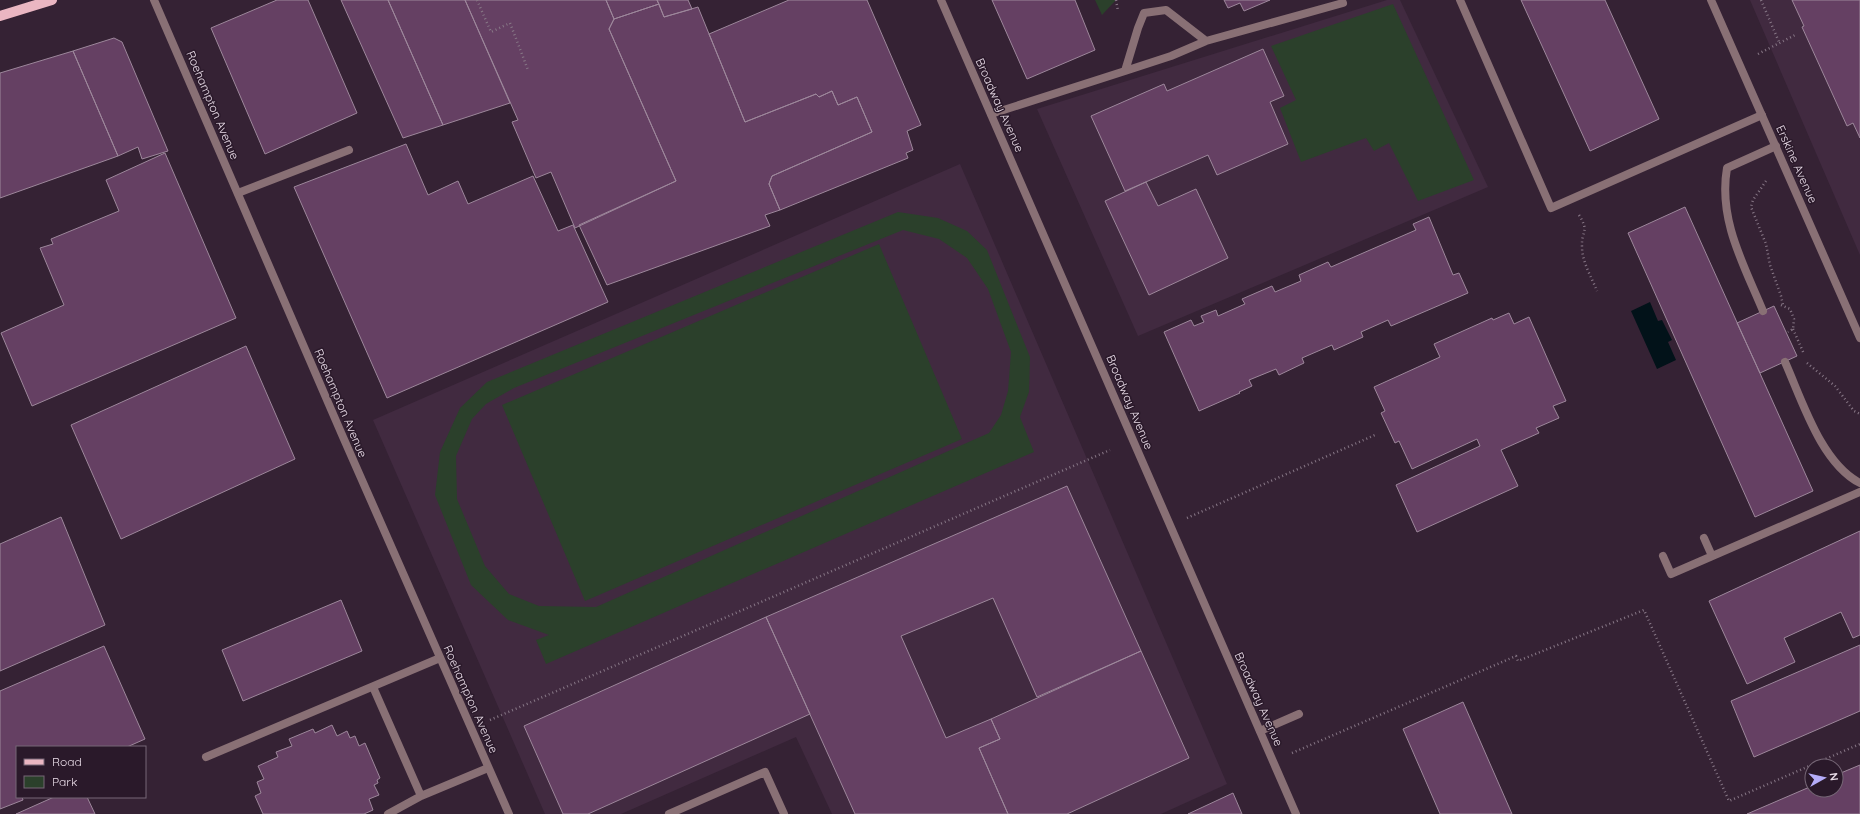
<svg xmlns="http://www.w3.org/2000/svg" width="1860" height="814" font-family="Quicksand,sans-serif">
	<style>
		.built { fill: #412a40 }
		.green { fill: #2b402b; fill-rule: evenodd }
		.water { fill: #021219 }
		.building { fill: #654063; stroke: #9d879b }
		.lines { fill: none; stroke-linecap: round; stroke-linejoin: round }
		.path { stroke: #877786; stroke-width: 2.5; stroke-dasharray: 1 3; stroke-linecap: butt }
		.lane { stroke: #897075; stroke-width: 8 }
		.street { stroke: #897075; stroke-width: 8 }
		.primary { stroke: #eab6c2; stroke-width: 10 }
		.labels { text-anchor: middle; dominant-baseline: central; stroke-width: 3; stroke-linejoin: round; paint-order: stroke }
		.street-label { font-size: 12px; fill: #e8dbe7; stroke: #2a192a }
	</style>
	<rect width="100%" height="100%" fill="#352234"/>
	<path class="built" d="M 1387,0 L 1400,0 L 1488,187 L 1138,336 L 1037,109 Z
		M 1750,0 L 1860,0 L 1860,255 Z
		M 960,164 L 1227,784 L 1161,814 L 832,814 L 796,737 L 621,814 L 545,814 L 373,420 Z"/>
	<path class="green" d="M 1095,0 L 1116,0 L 1102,15 Z
		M 1393,4 L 1474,180 L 1418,201 L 1389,143 L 1374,151 L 1366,138 L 1301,162 L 1280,108 L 1296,100 L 1271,46 Z
		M 898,212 L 938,218 L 967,231 L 987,250 L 1030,357 L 1029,392 L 1020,417 L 1034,452 L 546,664 L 536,640 L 549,635 L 508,620 L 471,585 L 435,495 L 440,452 L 460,408 L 487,382 ZM 903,230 L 939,239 L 967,258 L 988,289 L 1011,352 L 1008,391 L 1001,415 L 989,433 L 596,607 L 539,606 L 509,594 L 485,566 L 457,499 L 456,456 L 472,419 L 486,404 L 514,388 Z
		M 879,244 L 962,439 L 585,601 L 502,405 Z"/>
	<path class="water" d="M 1650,302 L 1658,321 L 1662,320 L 1672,340 L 1668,342 L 1676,360 L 1657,369 L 1631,311 Z"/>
	<path class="building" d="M 277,0 L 308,0 L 357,113 L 265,154 L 211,28 Z
		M 341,0 L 388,0 L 443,125 L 403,138 Z
		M 388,0 L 465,0 L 510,103 L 443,125 Z
		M 465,0 L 606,0 L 614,19 L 609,29 L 676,181 L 575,228 L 551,172 L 536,178 L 512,122 L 518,120 Z
		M 606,0 L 657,0 L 659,4 L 614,19 Z
		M 657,0 L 688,0 L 692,9 L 664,17 Z
		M 789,0 L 867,0 L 921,125 L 907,131 L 913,150 L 906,153 L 908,158 L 780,210 L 769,184 L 772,176 L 872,132 L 857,97 L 838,105 L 832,91 L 819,97 L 816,94 L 745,122 L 709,34 Z
		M 992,0 L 1075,0 L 1095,50 L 1027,79 Z
		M 1224,0 L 1270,0 L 1244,11 L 1240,3 L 1228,8 Z
		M 1521,0 L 1605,0 L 1659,119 L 1590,151 Z
		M 1792,0 L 1860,0 L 1860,138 L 1853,123 L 1847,126 L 1802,27 L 1804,26 Z
		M 659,4 L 664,17 L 698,7 L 745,122 L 816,94 L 819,97 L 832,91 L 838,105 L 857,97 L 872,132 L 772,176 L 769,184 L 780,210 L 765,215 L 770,226 L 607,285 L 579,225 L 676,181 L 609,29 L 614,19 Z
		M 114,38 L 122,42 L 168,151 L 142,159 L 138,147 L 118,156 L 73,51 Z
		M 1263,49 L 1284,96 L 1270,102 L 1288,144 L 1217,175 L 1208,155 L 1125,191 L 1091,116 L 1164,84 L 1167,91 Z
		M 73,51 L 118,156 L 0,198 L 0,73 Z
		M 406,144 L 428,195 L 458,181 L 468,204 L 533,176 L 558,231 L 573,225 L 608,302 L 387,398 L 294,187 Z
		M 165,153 L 236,318 L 32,406 L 1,333 L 64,305 L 40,248 L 53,244 L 51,239 L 119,211 L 106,180 Z
		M 1146,182 L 1158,206 L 1196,189 L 1228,258 L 1149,295 L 1105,201 Z
		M 1685,207 L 1813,491 L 1755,517 L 1628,233 Z
		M 1429,217 L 1453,275 L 1459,273 L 1468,293 L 1391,326 L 1388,320 L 1361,332 L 1363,337 L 1334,350 L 1332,345 L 1302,358 L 1304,363 L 1279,375 L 1276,369 L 1249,380 L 1252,386 L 1239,392 L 1240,393 L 1199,411 L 1164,332 L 1191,320 L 1194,326 L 1204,322 L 1201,316 L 1216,310 L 1218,316 L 1245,304 L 1242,299 L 1272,286 L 1275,292 L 1301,281 L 1299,275 L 1328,262 L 1331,267 L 1416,230 L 1413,224 Z
		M 1774,306 L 1797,356 L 1760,373 L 1737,323 Z
		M 1509,313 L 1514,324 L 1529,317 L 1566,401 L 1553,406 L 1559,418 L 1536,428 L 1539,433 L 1501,450 L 1518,486 L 1417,532 L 1396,485 L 1480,446 L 1477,439 L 1412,469 L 1399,441 L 1395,443 L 1381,413 L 1385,411 L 1374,387 L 1440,357 L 1434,344 L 1492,318 L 1493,320 Z
		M 246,346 L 295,459 L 121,539 L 71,425 Z
		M 1067,486 L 1141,651 L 1037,697 L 993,598 L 901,636 L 946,738 L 991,719 L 1000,739 L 979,748 L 1008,814 L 855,814 L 766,617 Z
		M 61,517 L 105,625 L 0,671 L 0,544 Z
		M 1860,531 L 1860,635 L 1853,638 L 1841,612 L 1784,638 L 1795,662 L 1747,684 L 1709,601 Z
		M 341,600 L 362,651 L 243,701 L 222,650 Z
		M 766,617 L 810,714 L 588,814 L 563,814 L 524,726 Z
		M 1860,645 L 1860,711 L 1754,757 L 1731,701 Z
		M 104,646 L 145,739 L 127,747 L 17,747 L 17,797 L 22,797 L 23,800 L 0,809 L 0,691 Z
		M 1141,651 L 1189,758 L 1067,814 L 1008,814 L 979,748 L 1000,739 L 991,719 Z
		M 1463,702 L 1512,814 L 1440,814 L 1403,729 Z
		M 332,725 L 337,736 L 347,731 L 350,738 L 355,736 L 359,746 L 365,743 L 380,778 L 377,780 L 378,783 L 374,785 L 379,795 L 369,799 L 373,810 L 364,814 L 263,814 L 255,796 L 261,793 L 257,782 L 264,779 L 258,766 L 278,757 L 276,752 L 292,746 L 289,739 L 313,729 L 315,733 Z
		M 1860,765 L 1860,814 L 1747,814 L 1812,786 L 1812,790 L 1836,790 L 1836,775 Z
		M 1233,793 L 1242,814 L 1188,814 Z
		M 54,797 L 87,797 L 95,814 L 16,814 Z"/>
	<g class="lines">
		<path class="path" d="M 477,0 L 491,32 L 510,23 L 528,70
			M 1116,0 L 1118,11
			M 1761,0 L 1779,42
			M 1758,54 L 1797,34
			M 1766,181 L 1753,200 L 1751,207 L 1766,244 L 1770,265 L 1781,296 L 1783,305
			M 1579,215 C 1590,233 1581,230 1582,247 C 1582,262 1592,278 1597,291
			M 1781,305 L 1790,309 L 1794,319 L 1793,329 L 1788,332
			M 1793,329 L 1804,354
			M 1807,363 L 1835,386 L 1854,411 L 1860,414
			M 1187,518 L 1375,435
			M 490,720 L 1110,450
			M 1292,753 L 1516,656 L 1518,661 L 1644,610 L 1729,801 L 1860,744"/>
		<path class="lane" d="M 1460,0 L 1551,208 L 1762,115
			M 1125,71 L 1171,56 L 1206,41
			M 991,114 L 1125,71 L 1138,28 L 1144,13 L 1166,10 L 1206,41 L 1343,3
			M 238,193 L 349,150
			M 1763,311 C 1744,265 1718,220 1727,168 L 1776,146
			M 1785,362 C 1802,400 1821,463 1860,483
			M 1704,538 L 1712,556
			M 1663,556 L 1671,574 L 1860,492
			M 373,687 L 421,796 L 488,768
			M 1260,731 L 1299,714
			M 206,757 L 440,658
			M 388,814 L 421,796
			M 669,814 L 765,772 L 784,814"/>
		<path class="street" d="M 154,0 L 343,437 L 509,814
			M 941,0 L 1296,814
			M 1711,0 L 1860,338"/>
		<path class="primary" d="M 0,16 L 52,0"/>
	</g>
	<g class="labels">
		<g class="street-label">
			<text transform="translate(213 105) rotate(67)">Roehampton Avenue</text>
			<text transform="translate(1000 105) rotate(66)">Broadway Avenue</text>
			<text transform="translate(1797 164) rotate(66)">Erskine Avenue</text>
			<text transform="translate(1130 402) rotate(67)">Broadway Avenue</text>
			<text transform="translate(341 403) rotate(67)">Roehampton Avenue</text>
			<text transform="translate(471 699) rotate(66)">Roehampton Avenue</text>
			<text transform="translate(1259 699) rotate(66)">Broadway Avenue</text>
		</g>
	</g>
	<rect x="16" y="746" width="130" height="52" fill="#2a192a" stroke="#766776"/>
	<rect x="24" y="759" width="20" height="6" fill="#eab6c2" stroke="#766776"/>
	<text x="52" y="766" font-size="12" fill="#e8dbe7">Road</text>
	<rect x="24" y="776" width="20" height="12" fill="#2b402b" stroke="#766776"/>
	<text x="52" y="786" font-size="12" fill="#e8dbe7">Park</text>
	<g transform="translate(1824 778) rotate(82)"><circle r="19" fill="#2a192a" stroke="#766776"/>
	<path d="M0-3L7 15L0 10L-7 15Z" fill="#b5acf9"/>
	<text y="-6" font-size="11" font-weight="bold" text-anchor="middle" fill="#e8dbe7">N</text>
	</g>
</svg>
